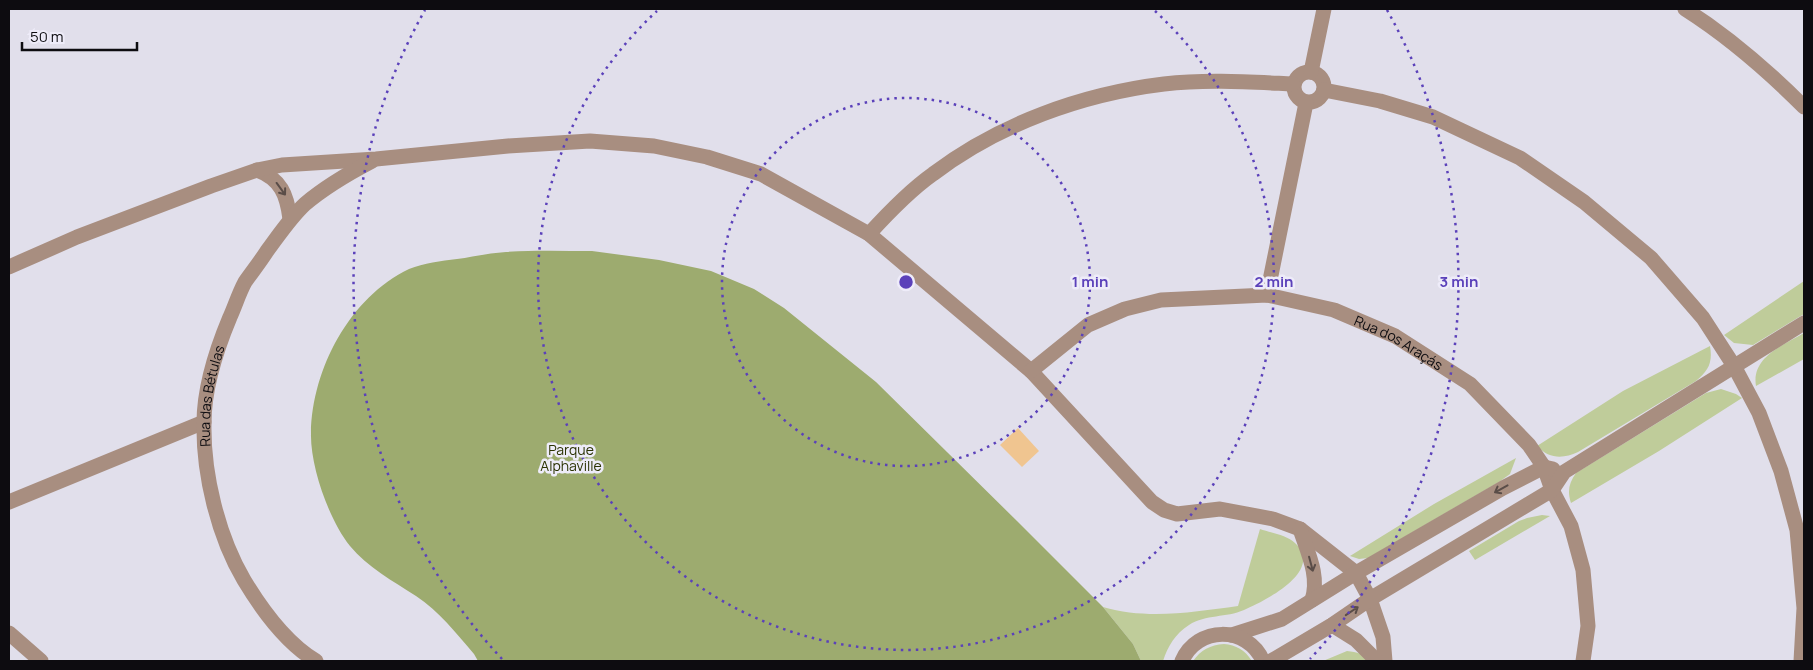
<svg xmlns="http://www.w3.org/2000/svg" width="1813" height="670" font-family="Manrope,sans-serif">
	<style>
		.green { fill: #bfcc9a }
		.forest { fill: #9dab6f }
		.building { fill: #f0c590 }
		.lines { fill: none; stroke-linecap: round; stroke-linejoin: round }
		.street { stroke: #a88e80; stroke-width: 15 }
		.oneway { stroke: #5a4d48 }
		.ring { fill: none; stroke: #5b41ba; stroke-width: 2.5; stroke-dasharray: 2.5 5 }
		.labels { text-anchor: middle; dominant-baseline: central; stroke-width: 5; stroke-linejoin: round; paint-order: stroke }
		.street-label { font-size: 14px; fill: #0d0c10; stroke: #eeecf9 }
		.park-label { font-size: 14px; fill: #2b3303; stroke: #eeecf9 }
		.centre { fill: #5b41ba; stroke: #eeecf9; stroke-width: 2.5 }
		.ring-label { font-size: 15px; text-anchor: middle; font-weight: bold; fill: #5b41ba; stroke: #eeecf9; stroke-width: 5; stroke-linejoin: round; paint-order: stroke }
	</style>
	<rect width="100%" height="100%" fill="#e1dfeb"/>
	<path class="green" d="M 1804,281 L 1804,314 L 1753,345 L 1734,343 L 1724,335 Z
		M 1804,333 L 1804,359 L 1756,386 C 1751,357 1784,345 1804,333 Z
		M 1710,346 C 1713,363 1708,371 1696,381 L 1578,452 C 1563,459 1549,459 1537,446 L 1623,391 Z
		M 1721,389 L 1736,394 L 1742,398 L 1659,451 L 1571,503 C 1567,491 1569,483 1576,473 L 1706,393 Z
		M 1516,458 L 1510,474 L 1499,482 L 1368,558 L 1359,559 L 1350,556 L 1434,504 Z
		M 1542,515 L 1550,516 L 1475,560 L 1469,551 L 1519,521 L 1527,518 Z
		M 1260,529 C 1271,533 1287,535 1295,543 C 1325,571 1265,601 1244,610 C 1226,618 1206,614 1189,625 C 1175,634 1168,646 1163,661 L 1141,661 L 1133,644 L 1103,607 C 1147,620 1194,612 1238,606 Z
		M 1224,644 C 1236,645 1245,650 1252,661 L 1193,661 C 1201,650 1210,645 1224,644 Z
		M 1347,651 C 1357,652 1364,654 1371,661 L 1323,661 Z"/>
	<path class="forest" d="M 592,251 L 659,260 L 711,271 L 754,289 L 784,308 L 876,382 L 1018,522 L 1103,607 L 1133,644 L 1141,661 L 478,661 L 474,654 C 456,633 439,611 416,596 C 393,581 367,567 350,546 C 329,520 310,466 311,433 C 312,369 350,297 409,269 C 424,263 441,261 457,259 C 473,257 489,253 506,252 C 534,250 564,251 592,251 Z"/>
	<path class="building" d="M 1018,428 L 1039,451 L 1022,467 L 1000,445 Z"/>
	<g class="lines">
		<g class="street">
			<path d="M 1685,9 C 1729,37 1768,71 1804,107"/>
			<circle cx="1309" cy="87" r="15"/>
			<path d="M 1311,72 L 1324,9"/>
			<path d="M 1324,90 L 1380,101 L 1433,117 L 1520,158 L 1584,202 L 1651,258 L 1703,318 L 1734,366 L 1759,413 L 1781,471 L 1797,530 L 1804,608 L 1801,661"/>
			<path d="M 257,170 C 281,179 287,195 290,219"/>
			<path d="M 869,234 C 889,212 909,191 933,174 C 999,124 1082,94 1164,84 C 1207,79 1250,82 1293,84"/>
			<path d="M 9,267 L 77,237 L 211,186 L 257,170 L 282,165 L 376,159 L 508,146 L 590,141 L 654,146 L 707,157 L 761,174 L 869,234 L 1031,371 L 1152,502 L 1164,510 L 1177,514 L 1220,509 L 1273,519 L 1300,529 L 1356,573 L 1370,599 L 1383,637 L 1385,661"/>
			<path d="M 1267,295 L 1306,103"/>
			<path id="s1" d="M 1031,371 L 1088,325 L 1125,309 L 1161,300 L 1267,295 L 1334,310 L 1395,336 L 1470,384 L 1529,445 L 1544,467 L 1552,490 L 1571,526 L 1583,570 L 1588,626 L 1583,661"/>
			<path d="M 9,502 L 204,422"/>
			<path d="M 1300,529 C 1307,551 1320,576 1312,600"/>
			<path d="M 1332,625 L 1356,640 L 1377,661"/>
			<path d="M 9,633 L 41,661"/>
			<path d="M 1232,635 L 1282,619 L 1356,573 L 1503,488 L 1544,467 L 1553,469"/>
			<path id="s2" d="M 316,661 C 286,643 262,610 244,580 C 218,536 203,474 204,423 C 204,389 217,348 230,317 C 235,306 239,293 245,282 C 252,272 260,262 267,251 C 279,235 290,218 305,204 C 325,187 349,173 372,161"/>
			<path d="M 1182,661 C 1197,626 1247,625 1263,661"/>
			<path d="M 1271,661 L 1332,625 L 1370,599 L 1552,490 L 1564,472 L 1804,323"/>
		</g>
	</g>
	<defs><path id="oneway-shaft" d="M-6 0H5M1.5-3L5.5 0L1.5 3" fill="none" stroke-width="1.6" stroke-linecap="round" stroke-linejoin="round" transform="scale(1.25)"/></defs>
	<g class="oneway">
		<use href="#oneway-shaft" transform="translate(281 189) rotate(54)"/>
		<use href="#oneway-shaft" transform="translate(1501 489) rotate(151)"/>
		<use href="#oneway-shaft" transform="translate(1311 564) rotate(75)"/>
		<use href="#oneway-shaft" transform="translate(1352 611) rotate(-34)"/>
	</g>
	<g class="ring">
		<circle cx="906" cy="282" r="184"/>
		<path d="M1155 11A368 368 0 1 1 657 11"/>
		<path d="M502 659A553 553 0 0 1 425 10M1387 10A553 553 0 0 1 1310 659"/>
	</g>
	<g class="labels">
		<g class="street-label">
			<text stroke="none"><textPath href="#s1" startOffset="398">Rua dos Araçás</textPath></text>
			<text stroke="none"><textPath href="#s2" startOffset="301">Rua das Bétulas</textPath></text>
		</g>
		<g class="park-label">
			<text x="571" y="449">Parque<tspan x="571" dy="16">Alphaville</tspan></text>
		</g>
	</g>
	<circle cx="906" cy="282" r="8" class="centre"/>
	<g class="ring-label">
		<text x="1090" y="287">1 min</text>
		<text x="1274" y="287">2 min</text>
		<text x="1459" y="287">3 min</text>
	</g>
	<rect width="1813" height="670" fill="none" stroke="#0d0c10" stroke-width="20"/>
	<path d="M22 42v8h115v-8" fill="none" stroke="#0d0c10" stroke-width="2.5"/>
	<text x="30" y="42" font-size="15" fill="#0d0c10" stroke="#eeecf9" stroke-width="4" paint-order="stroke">50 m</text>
</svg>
